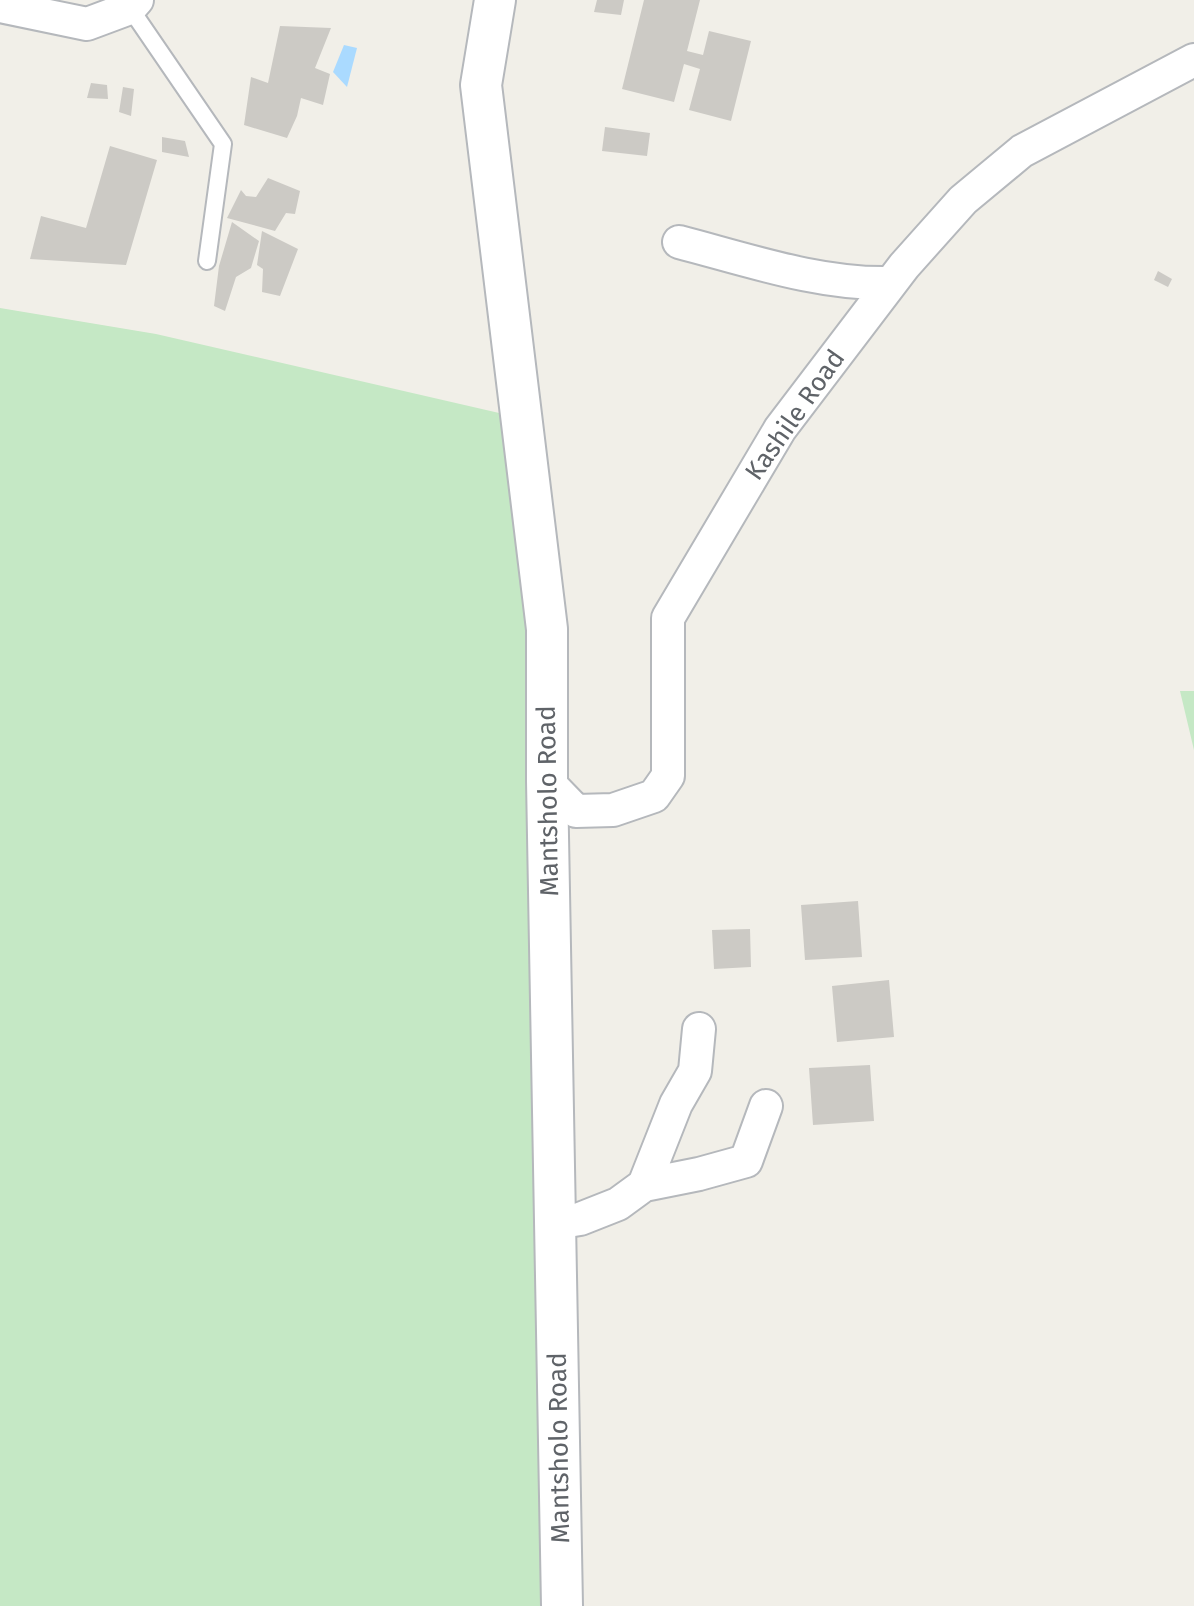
<svg xmlns="http://www.w3.org/2000/svg" width="1194" height="1606" font-family="'Fira Sans',sans-serif">
	<style>
		.green { fill: #c5e8c5 }
		.water { fill: #aadaff }
		.building { fill: #cccac5 }
		.lines { fill: none; stroke-linecap: round; stroke-linejoin: round }
		.service-casing { stroke: #b5b8bc; stroke-width: 20 }
		.minor-casing { stroke: #b5b8bc; stroke-width: 36 }
		.tertiary-casing { stroke: #b5b8bc; stroke-width: 44 }
		.service { stroke: #fff; stroke-width: 16 }
		.minor { stroke: #fff; stroke-width: 32 }
		.tertiary { stroke: #fff; stroke-width: 40 }
		.labels { text-anchor: middle; dominant-baseline: central; stroke-width: 6; stroke-linejoin: round; paint-order: stroke }
		.street-label { font-size: 26px; fill: #5f6368; stroke: #fff }
	</style>
	<rect width="100%" height="100%" fill="#f1efe8"/>
	<path class="green" d="M 0,308 L 156,334 L 521,418 L 562,1606 L 0,1606 Z
		M 1180,691 L 1194,691 L 1194,750 Z"/>
	<path class="water" d="M 344,45 L 357,48 L 347,87 L 333,72 Z"/>
	<path class="building" d="M 597,0 L 624,0 L 621,15 L 594,12 Z
		M 644,0 L 700,0 L 687,51 L 703,55 L 709,31 L 751,41 L 731,121 L 689,110 L 700,69 L 684,64 L 674,102 L 622,89 Z
		M 280,26 L 331,28 L 315,68 L 330,74 L 323,105 L 301,98 L 297,116 L 287,138 L 244,125 L 251,77 L 268,83 Z
		M 91,83 L 107,85 L 108,99 L 87,98 Z
		M 123,87 L 134,89 L 131,116 L 119,112 Z
		M 605,127 L 650,133 L 647,156 L 602,151 Z
		M 162,137 L 185,141 L 189,157 L 162,152 Z
		M 110,146 L 157,160 L 126,265 L 30,259 L 41,216 L 86,228 Z
		M 268,178 L 300,191 L 295,214 L 286,213 L 275,231 L 227,218 L 241,190 L 246,196 L 256,197 Z
		M 232,222 L 259,241 L 251,268 L 236,277 L 225,311 L 214,306 L 219,266 Z
		M 262,231 L 298,249 L 280,296 L 262,292 L 263,269 L 257,265 Z
		M 1158,271 L 1172,279 L 1168,287 L 1154,280 Z
		M 858,901 L 862,957 L 805,960 L 801,905 Z
		M 750,929 L 751,967 L 714,969 L 712,930 Z
		M 889,980 L 894,1037 L 837,1042 L 832,986 Z
		M 870,1065 L 874,1121 L 813,1125 L 809,1068 Z"/>
	<g class="lines">
		<g class="service-casing">
			<path id="service" d="M 130,8 L 223,144 L 207,261"/>
		</g>
		<g class="minor-casing">
			<path id="minor" d="M 0,6 L 87,24 L 130,8 L 137,0
				M 679,242 C 748,260 820,285 891,283
				M 547,781 L 576,811 L 613,810 L 654,796 L 668,776 L 668,618 L 780,429 L 904,266 L 963,200 L 1022,151 L 1194,60
				M 644,1185 L 699,1174 L 746,1161 L 766,1106
				M 555,1223 L 580,1219 L 618,1204 L 644,1185 L 676,1104 L 695,1071 L 699,1029"/>
		</g>
		<g class="tertiary-casing">
			<path id="tertiary" d="M 495,0 L 481,85 L 547,629 L 547,781 L 562,1606"/>
		</g>
		<use href="#service" class="service"/>
		<use href="#minor" class="minor"/>
		<use href="#tertiary" class="tertiary"/>
	</g>
	<g class="labels">
		<g class="street-label">
			<text transform="translate(795 415) rotate(-55)">Kashile Road</text>
			<text transform="translate(548 801) rotate(-91)">Mantsholo Road</text>
			<text transform="translate(559 1448) rotate(-91)">Mantsholo Road</text>
		</g>
	</g>
</svg>
